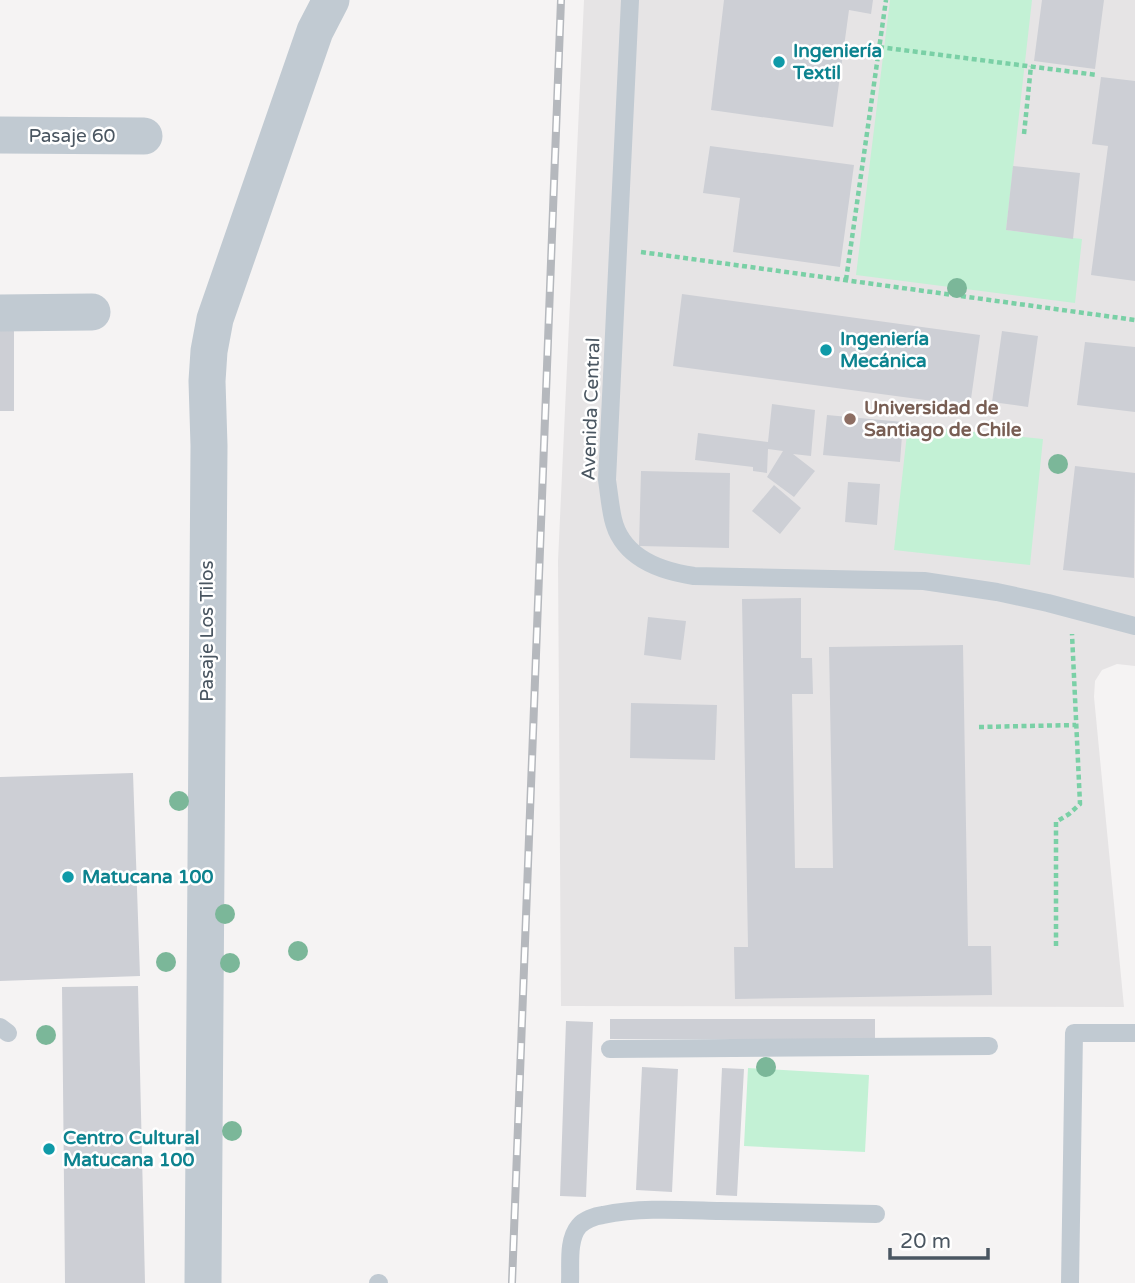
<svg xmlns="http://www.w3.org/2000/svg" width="1135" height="1283" font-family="'Varela Round',sans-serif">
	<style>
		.education { fill: #e6e4e5 }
		.green { fill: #c3f1d5 }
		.building { fill: #cdcfd5 }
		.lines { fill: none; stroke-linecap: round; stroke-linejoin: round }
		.path { stroke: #7ad0a6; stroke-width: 4.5; stroke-dasharray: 5 3.5; stroke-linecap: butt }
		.lane { stroke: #c1cad2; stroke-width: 18 }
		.street { stroke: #c1cad2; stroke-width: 37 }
		.rail-casing { stroke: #b5b8bd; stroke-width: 8 }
		.rail { stroke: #fff; stroke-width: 5; stroke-dasharray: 16; stroke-linecap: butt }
		.tree { fill: #7bb799 }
		.culture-dot { fill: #0f9aa8; stroke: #fff; stroke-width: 2.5 }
		.education-dot { fill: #8d6e63; stroke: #fff; stroke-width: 2.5 }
		.labels { text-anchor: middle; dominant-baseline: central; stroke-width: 5; stroke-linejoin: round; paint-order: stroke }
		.culture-label { font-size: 19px; font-weight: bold; fill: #0d838f; stroke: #fff; text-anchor: start }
		.street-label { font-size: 19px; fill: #4a5661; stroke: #fff }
		.education-label { font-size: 19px; font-weight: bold; fill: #785e54; stroke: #fff; text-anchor: start }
	</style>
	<rect width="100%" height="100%" fill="#f5f3f3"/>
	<path class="education" d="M 584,0 L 1135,0 L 1135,666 L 1117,664 L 1102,670 L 1095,681 L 1094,697 L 1124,1007 L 561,1006 L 558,561 Z"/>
	<path class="green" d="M 890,0 L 1032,0 L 1006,230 L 1082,239 L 1075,303 L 856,275 Z
		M 908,425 L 1043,439 L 1030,565 L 894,550 Z
		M 748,1068 L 869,1075 L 865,1152 L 744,1146 Z"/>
	<path class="building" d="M 724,0 L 873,0 L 871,14 L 849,10 L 833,127 L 711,110 Z
		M 1042,0 L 1104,0 L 1095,69 L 1034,61 Z
		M 1101,77 L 1135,81 L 1135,281 L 1091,275 L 1108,146 L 1092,144 Z
		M 710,146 L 854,165 L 840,267 L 733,252 L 740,198 L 703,193 Z
		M 1013,166 L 1080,173 L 1073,239 L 1006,230 Z
		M 682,294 L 980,335 L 970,406 L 673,366 Z
		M 0,327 L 14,327 L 14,411 L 0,411 Z
		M 1002,331 L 1038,336 L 1028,407 L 992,402 Z
		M 1085,342 L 1135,347 L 1135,412 L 1077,405 Z
		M 772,404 L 815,410 L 811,456 L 793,454 L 815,471 L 794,497 L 767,477 L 783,451 L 768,449 L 767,473 L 753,471 L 753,467 L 695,460 L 698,433 L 768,442 Z
		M 827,415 L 903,422 L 900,462 L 823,455 Z
		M 1075,466 L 1135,473 L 1134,578 L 1063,570 Z
		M 641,471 L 730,473 L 729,548 L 639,546 Z
		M 848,482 L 880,484 L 877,525 L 845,522 Z
		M 774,485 L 801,508 L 780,534 L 752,511 Z
		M 801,598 L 801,658 L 812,658 L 813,694 L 792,694 L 795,868 L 833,868 L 829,647 L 963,645 L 968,946 L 991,946 L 992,995 L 735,999 L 734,947 L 748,947 L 742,599 Z
		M 648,617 L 686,621 L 681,660 L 644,655 Z
		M 631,703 L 717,705 L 715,760 L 630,758 Z
		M 133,773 L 140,976 L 0,981 L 0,777 Z
		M 138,986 L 145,1283 L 65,1283 L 62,987 Z
		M 610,1019 L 875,1019 L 875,1039 L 610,1039 Z
		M 566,1021 L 593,1022 L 586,1197 L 560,1196 Z
		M 642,1067 L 678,1069 L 672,1192 L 636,1190 Z
		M 722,1068 L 744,1069 L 737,1196 L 716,1195 Z"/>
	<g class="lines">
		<path class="path" d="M 879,47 L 1097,75
			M 1024,134 L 1031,66
			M 641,252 L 1135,320
			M 846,280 L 886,0
			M 979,727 L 1076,725
			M 1056,946 L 1056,822 L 1069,814 L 1080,804 L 1072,634"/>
		<path class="lane" d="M 630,0 L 607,480 C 609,493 610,506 613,519 C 622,558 660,571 694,576 L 924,581 L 997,592 L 1048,603 L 1135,626
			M 0,1027 L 8,1033
			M 610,1049 L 989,1046
			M 378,1283 L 379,1283
			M 570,1283 C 571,1266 567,1240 579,1226 C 584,1220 595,1216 603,1215 C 641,1207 682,1210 720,1211 C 772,1212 824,1213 876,1214
			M 1070,1283 L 1074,1033 L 1135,1033"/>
		<path class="street" d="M 0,135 L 144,136
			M 0,313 L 92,312
			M 203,1283 L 209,446 L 207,381 L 209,351 L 215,319 L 315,31 L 331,0"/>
		<g class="rail-casing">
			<path id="rail" d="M 512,1283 L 561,0"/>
		</g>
		<use href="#rail" class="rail"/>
	</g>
	<g class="tree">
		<circle cx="957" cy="288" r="10"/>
		<circle cx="1058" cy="464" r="10"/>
		<circle cx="179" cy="801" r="10"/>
		<circle cx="225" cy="914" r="10"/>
		<circle cx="298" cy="951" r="10"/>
		<circle cx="166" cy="962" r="10"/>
		<circle cx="230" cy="963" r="10"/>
		<circle cx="46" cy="1035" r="10"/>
		<circle cx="766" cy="1067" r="10"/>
		<circle cx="232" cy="1131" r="10"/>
	</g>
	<g class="culture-dot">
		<circle cx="779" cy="62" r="7"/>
		<circle cx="826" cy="350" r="7"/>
		<circle cx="68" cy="877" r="7"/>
		<circle cx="49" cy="1149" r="7"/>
	</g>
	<circle class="education-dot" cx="850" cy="419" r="7"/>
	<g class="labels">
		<g class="culture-label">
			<text x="793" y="51">Ingeniería<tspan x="793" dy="22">Textil</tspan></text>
			<text x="840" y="339">Ingeniería<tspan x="840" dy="22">Mecánica</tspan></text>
			<text x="82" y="877">Matucana 100</text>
			<text x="63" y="1138">Centro Cultural<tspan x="63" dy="22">Matucana 100</tspan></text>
		</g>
		<g class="street-label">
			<text x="72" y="136">Pasaje 60</text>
			<text transform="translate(591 409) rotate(-88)">Avenida Central</text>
			<text transform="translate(207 631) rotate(-90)">Pasaje Los Tilos</text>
		</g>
		<g class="education-label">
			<text x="864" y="408">Universidad de<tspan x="864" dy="22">Santiago de Chile</tspan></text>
		</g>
	</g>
	<path d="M890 1248v10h98v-10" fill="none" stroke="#4a5661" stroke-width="3.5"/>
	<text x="900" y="1248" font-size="21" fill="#4a5661" stroke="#ffffff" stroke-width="5" paint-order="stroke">20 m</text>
</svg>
